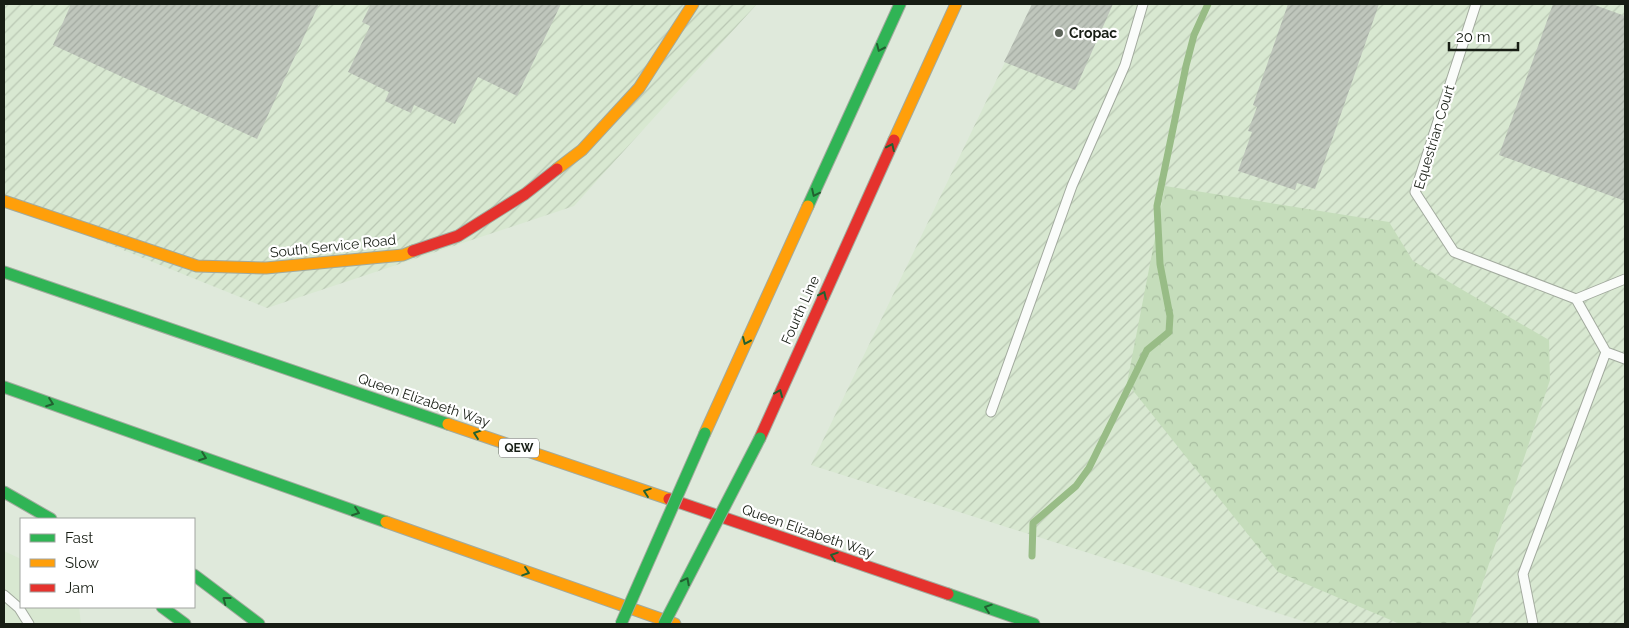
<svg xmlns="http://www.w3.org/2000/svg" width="1629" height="628" font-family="Raleway,sans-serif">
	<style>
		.built { fill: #d8e8d1 }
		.industrial { fill: url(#industrial-furrows) }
		.forest { fill: url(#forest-crowns) }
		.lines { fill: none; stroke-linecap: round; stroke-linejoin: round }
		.stream { stroke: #98bc86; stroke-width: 7 }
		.building { fill: url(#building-hatch) }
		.lane-casing { stroke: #a2aa9e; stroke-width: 11 }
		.fast-casing { stroke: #a2aa9e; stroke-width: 13 }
		.slow-casing { stroke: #a2aa9e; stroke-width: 13 }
		.jam-casing { stroke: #a2aa9e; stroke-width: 13 }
		.lane { stroke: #fafcfa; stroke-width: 9 }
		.fast { stroke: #30b455; stroke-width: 11 }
		.slow { stroke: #ff9f0a; stroke-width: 11 }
		.jam { stroke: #e5322d; stroke-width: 11 }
		.fast-bridge-casing { stroke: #a2aa9e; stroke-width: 13; stroke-linecap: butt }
		.fast-bridge { stroke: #30b455; stroke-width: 11 }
		.oneway { stroke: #226131 }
		.poi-dot { fill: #5d645a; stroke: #fff; stroke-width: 2 }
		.labels { text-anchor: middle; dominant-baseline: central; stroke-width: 4.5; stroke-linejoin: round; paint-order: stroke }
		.shield { fill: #fff; stroke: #5d615a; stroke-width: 1 }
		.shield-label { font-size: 12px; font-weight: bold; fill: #171d14 }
		.poi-label { font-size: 14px; font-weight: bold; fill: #171d14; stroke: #fff; text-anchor: start }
		.street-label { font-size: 14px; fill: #171d14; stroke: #fff }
	</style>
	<defs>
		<pattern id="industrial-furrows" width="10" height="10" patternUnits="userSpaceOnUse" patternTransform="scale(1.25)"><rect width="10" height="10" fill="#d8e8d1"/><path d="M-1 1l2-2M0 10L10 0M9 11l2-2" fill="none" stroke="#b9c7b3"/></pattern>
		<pattern id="forest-crowns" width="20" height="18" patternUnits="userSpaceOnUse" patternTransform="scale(1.25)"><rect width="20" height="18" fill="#c5ddbb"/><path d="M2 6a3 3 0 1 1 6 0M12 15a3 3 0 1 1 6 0" fill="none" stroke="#a8bda0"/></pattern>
		<pattern id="building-hatch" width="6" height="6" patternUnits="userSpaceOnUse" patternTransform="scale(1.25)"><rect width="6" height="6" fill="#bfc6bc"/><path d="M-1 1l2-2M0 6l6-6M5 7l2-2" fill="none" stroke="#a3aaa1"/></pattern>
	</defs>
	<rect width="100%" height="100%" fill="#dfe9db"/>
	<path class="built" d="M 4,551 L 21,559 L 21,607 L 79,607 L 81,624 L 4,624 Z"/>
	<path class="industrial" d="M 4,4 L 757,4 L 574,206 L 267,308 L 4,202 Z
		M 1033,4 L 1625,4 L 1625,624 L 1312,624 L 811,465 Z"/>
	<path class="forest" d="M 1165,186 L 1389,222 L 1413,261 L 1549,340 L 1550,380 L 1469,624 L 1400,624 L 1278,572 L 1127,383 Z"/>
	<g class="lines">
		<path class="stream" d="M 1032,556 L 1033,523 L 1076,486 L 1089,468 L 1147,350 L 1169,332 L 1170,316 L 1160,264 L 1157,206 L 1186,66 L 1194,35 L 1208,4"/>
	</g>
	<path class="building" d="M 71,4 L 319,4 L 257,139 L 53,45 Z
		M 371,4 L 561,4 L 517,96 L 478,77 L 455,124 L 414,105 L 411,113 L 385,101 L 389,92 L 348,72 L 370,26 L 362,22 Z
		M 1032,4 L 1113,4 L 1075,90 L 1004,62 Z
		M 1288,4 L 1379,4 L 1315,189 L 1297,183 L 1295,190 L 1238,171 L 1252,132 L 1248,131 L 1257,107 L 1253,105 Z
		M 1553,4 L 1592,4 L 1625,16 L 1625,201 L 1499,155 Z"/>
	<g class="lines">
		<g class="lane-casing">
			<path id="lane" d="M 1476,4 L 1415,192 L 1454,252 L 1576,299
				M 1576,299 L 1606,352 L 1625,359
				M 1576,299 L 1625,279
				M 991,412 L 1072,186 L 1125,65 L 1143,4
				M 4,595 L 19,608 L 29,624
				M 1533,624 L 1523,574 L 1606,352"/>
		</g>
		<g class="fast-casing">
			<path id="fast" d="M 808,206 L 900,4
				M 4,272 L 448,424
				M 4,387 L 386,522
				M 4,492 L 51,519
				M 194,575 L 259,624
				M 948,594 L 1034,624
				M 162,607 L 185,624"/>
		</g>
		<g class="slow-casing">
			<path id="slow" d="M 894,140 L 956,4
				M 557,169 L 582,150 L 639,88 L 693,4
				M 4,201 L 197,266 L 266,268 L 403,255 L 413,251
				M 448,424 L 669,499
				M 705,433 L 808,206
				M 386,522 L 675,624"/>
		</g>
		<g class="jam-casing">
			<path id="jam" d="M 413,251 L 458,236 L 525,194 L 557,169
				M 760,438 L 894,140
				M 669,499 L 948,594"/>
		</g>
		<use href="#lane" class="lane"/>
		<use href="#fast" class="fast"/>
		<use href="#slow" class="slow"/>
		<use href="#jam" class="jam"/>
		<g class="fast-bridge-casing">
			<path id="fast-bridge" d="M 621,624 L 705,433
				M 664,624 L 760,438"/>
		</g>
		<use href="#fast-bridge" class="fast-bridge"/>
	</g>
	<defs><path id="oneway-chevron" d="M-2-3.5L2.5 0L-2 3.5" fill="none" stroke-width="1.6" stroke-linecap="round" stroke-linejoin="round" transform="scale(1.25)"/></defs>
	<g class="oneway">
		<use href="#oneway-chevron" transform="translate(880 48) rotate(114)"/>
		<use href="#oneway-chevron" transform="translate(891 147) rotate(-65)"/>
		<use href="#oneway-chevron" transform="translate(815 193) rotate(115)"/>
		<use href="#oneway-chevron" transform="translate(823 295) rotate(-65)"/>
		<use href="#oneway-chevron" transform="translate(746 341) rotate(114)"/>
		<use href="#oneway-chevron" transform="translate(779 393) rotate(-67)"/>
		<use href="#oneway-chevron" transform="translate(50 403) rotate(20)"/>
		<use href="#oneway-chevron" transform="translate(477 434) rotate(-161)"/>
		<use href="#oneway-chevron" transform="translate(203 457) rotate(20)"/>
		<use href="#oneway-chevron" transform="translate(647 492) rotate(-161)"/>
		<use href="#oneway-chevron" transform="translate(356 512) rotate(20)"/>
		<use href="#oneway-chevron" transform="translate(834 556) rotate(-161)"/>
		<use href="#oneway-chevron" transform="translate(526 572) rotate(19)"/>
		<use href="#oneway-chevron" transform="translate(686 581) rotate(-63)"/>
		<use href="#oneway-chevron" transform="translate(226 600) rotate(-143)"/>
		<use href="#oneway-chevron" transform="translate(988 608) rotate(-161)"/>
	</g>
	<circle class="poi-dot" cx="1059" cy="33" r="5"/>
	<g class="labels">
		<rect class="shield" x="499" y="438.5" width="40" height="19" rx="4"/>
		<g class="shield-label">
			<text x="519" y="448">QEW</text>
		</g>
		<g class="poi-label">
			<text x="1069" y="33">Cropac</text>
		</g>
		<g class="street-label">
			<text transform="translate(1434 137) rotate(-73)">Equestrian Court</text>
			<text transform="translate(333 246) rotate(-6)">South Service Road</text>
			<text transform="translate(800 310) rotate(-66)">Fourth Line</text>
			<text transform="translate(424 400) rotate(19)">Queen Elizabeth Way</text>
			<text transform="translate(808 531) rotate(19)">Queen Elizabeth Way</text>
		</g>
	</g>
	<rect width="1629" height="628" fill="none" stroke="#171d14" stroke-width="10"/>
	<rect x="20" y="518" width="175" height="90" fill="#ffffff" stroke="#a2a5a1"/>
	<rect x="30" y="534" width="25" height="8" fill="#30b455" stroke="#a2a5a1"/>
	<text x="65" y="543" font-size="15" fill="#171d14">Fast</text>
	<rect x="30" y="559" width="25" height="8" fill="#ff9f0a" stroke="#a2a5a1"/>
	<text x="65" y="568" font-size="15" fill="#171d14">Slow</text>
	<rect x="30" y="584" width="25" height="8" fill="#e5322d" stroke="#a2a5a1"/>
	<text x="65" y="593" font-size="15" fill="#171d14">Jam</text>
	<path d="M1449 42v8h69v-8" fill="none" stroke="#171d14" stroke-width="2.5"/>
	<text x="1456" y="42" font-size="15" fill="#171d14" stroke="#ffffff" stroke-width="4" paint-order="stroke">20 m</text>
</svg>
